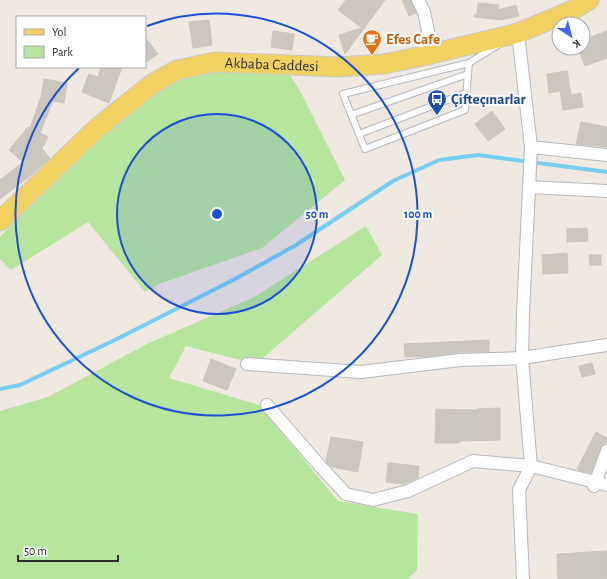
<svg xmlns="http://www.w3.org/2000/svg" width="607" height="579" font-family="'Alegreya Sans',sans-serif">
	<style>
		.green { fill: #b6e59e }
		.lines { fill: none; stroke-linecap: round; stroke-linejoin: round }
		.stream { stroke: #75cff0; stroke-width: 4 }
		.building { fill: #cbc7bf; stroke: #cbc5ba }
		.lane-casing { stroke: #b4b7c1; stroke-width: 8 }
		.street-casing { stroke: #b4b7c1; stroke-width: 14 }
		.primary-casing { stroke: #c9c9c9; stroke-width: 21 }
		.lane { stroke: #fff; stroke-width: 6 }
		.street { stroke: #fff; stroke-width: 12 }
		.primary { stroke: #f2d163; stroke-width: 19 }
		.ring { fill: none; stroke: #1d4ed8; stroke-width: 2 }
		.labels { text-anchor: middle; dominant-baseline: central; stroke-width: 4; stroke-linejoin: round; paint-order: stroke }
		.food-label { font-size: 15px; font-weight: bold; fill: #c56008; stroke: #fff; text-anchor: start }
		.street-label { font-size: 15px; fill: #2e2e2e; stroke: #fff }
		.transit-label { font-size: 15px; font-weight: bold; fill: #164399; stroke: #fff; text-anchor: start }
		.centre { fill: #1d4ed8; stroke: #fff; stroke-width: 2 }
		.ring-label { font-size: 12px; text-anchor: middle; font-weight: bold; fill: #1d4ed8; stroke: #fff; stroke-width: 4; stroke-linejoin: round; paint-order: stroke }
	</style>
	<rect width="100%" height="100%" fill="#efe9e1"/>
	<path class="green" d="M 209,68 L 288,72 L 300,91 L 345,180 L 262,248 L 159,284 L 145,292 L 88,222 L 11,270 L 0,259 L 0,237 L 77,156 L 163,84 Z
		M 366,226 L 382,255 L 256,364 L 186,346 L 169,378 L 259,405 L 338,501 L 418,514 L 417,570 L 408,579 L 0,579 L 0,411 L 48,397 L 147,344 L 254,297 Z"/>
	<g class="lines">
		<path class="stream" d="M 0,389 L 20,385 L 117,339 L 235,279 L 296,245 L 393,181 L 439,160 L 478,155 L 607,172"/>
	</g>
	<path class="building" d="M 346,0 L 385,0 L 345,54 L 339,35 L 362,28 L 338,10 Z
		M 402,0 L 411,0 L 416,13 L 409,16 Z
		M 478,3 L 499,5 L 498,10 L 516,5 L 519,16 L 502,20 L 474,17 L 474,15 L 477,15 Z
		M 209,20 L 212,45 L 193,48 L 189,22 Z
		M 273,31 L 294,34 L 292,50 L 271,47 Z
		M 607,31 L 607,58 L 585,66 L 578,48 L 583,48 L 583,40 Z
		M 145,37 L 158,54 L 145,63 Z
		M 101,67 L 122,67 L 109,103 L 82,92 L 89,74 L 98,77 Z
		M 567,71 L 571,95 L 581,93 L 583,107 L 563,110 L 560,91 L 549,93 L 547,74 Z
		M 44,79 L 67,83 L 64,103 L 53,101 L 40,133 L 48,137 L 42,149 L 50,158 L 35,172 L 0,199 L 0,180 L 23,162 L 9,150 L 28,127 L 30,128 L 41,97 Z
		M 492,111 L 505,129 L 488,141 L 475,124 Z
		M 581,122 L 607,127 L 607,147 L 576,144 Z
		M 587,228 L 588,241 L 567,242 L 567,229 Z
		M 567,253 L 568,273 L 543,274 L 542,255 Z
		M 589,255 L 601,255 L 601,265 L 590,265 Z
		M 489,340 L 489,352 L 460,352 L 432,356 L 405,357 L 404,344 Z
		M 211,359 L 236,369 L 227,390 L 203,381 Z
		M 592,363 L 595,374 L 582,377 L 579,366 Z
		M 500,408 L 500,440 L 460,441 L 459,443 L 435,443 L 436,409 L 477,410 L 477,409 Z
		M 596,432 L 607,438 L 607,441 L 600,448 L 591,473 L 581,471 L 577,469 Z
		M 331,437 L 363,442 L 358,472 L 332,467 L 326,462 Z
		M 388,463 L 419,466 L 418,478 L 404,484 L 386,482 Z
		M 607,551 L 607,579 L 558,579 L 557,554 Z"/>
	<g class="lines">
		<g class="lane-casing">
			<path id="lane" d="M 469,63 L 465,110 L 365,149 L 343,94 L 469,63 L 498,45
				M 351,115 L 468,74
				M 359,134 L 466,93"/>
		</g>
		<g class="street-casing">
			<path id="street" d="M 418,0 L 424,12 L 428,31 L 423,56
				M 518,33 L 531,147 L 523,313 L 522,358 L 531,466 L 519,490 L 523,579
				M 531,147 L 607,155
				M 529,187 L 607,191
				M 247,364 L 361,372 L 460,360 L 522,358 L 607,345
				M 267,405 L 321,467 L 346,494 L 373,500 L 408,491 L 473,461 L 531,466 L 607,485
				M 594,486 L 607,451"/>
		</g>
		<g class="primary-casing">
			<g id="primary">
				<path id="s1" d="M 0,221 L 97,128 L 152,84 L 177,70 L 215,62 L 338,67 L 384,64 L 423,56 L 518,33 L 571,11 L 589,0"/>
			</g>
		</g>
		<use href="#lane" class="lane"/>
		<use href="#street" class="street"/>
		<use href="#primary" class="primary"/>
	</g>
	<circle cx="217" cy="214" r="100" fill="#1d4ed8" fill-opacity=".12"/>
	<g class="ring">
		<circle cx="217" cy="214" r="100"/>
		<path d="M147 26A201 201 0 1 1 79 68"/>
	</g>
	<defs>
		<g id="cafe-pin" transform="scale(1)"><path d="M0 17L-7.5 6A9.5 9.5 0 1 1 7.5 6Z" fill="#e8710a" stroke="#fff"/><path d="M-5.5-4.5H6V0H3Q3 3.5 0 3.5H-2.5Q-5.5 3.5-5.5 0ZM3-3.2v2h1.7v-2ZM-6 4.5H4V6H-6Z" fill="#fff"/></g>
		<g id="bus-pin" transform="scale(1)"><path d="M0 17L-7.5 6A9.5 9.5 0 1 1 7.5 6Z" fill="#1a4fb4" stroke="#fff"/><path d="M-5-6H5V4H4V6H2V4H-2V6H-4V4H-5ZM-3.5-4V0h7V-4ZM-3.5 1.2v1.5H-2V1.2ZM2 1.2v1.5H3.5V1.2Z" fill="#fff"/></g>
	</defs>
	<g fill-rule="evenodd">
		<use href="#cafe-pin" x="372" y="39"/>
		<use href="#bus-pin" x="437" y="99"/>
	</g>
	<g class="labels">
		<g class="food-label">
			<text x="386" y="39">Efes Cafe</text>
		</g>
		<g class="street-label">
			<text stroke="none"><textPath href="#s1" startOffset="329">Akbaba Caddesi</textPath></text>
		</g>
		<g class="transit-label">
			<text x="451" y="99">Çifteçınarlar</text>
		</g>
	</g>
	<circle cx="217" cy="214" r="6" class="centre"/>
	<g class="ring-label">
		<text x="317" y="218">50 m</text>
		<text x="418" y="218">100 m</text>
	</g>
	<rect x="16" y="16" width="130" height="52" fill="#ffffff" stroke="#ababab"/>
	<rect x="24" y="29" width="20" height="6" fill="#f2d163" stroke="#ababab"/>
	<text x="52" y="36" font-size="12" fill="#2e2e2e">Yol</text>
	<rect x="24" y="46" width="20" height="12" fill="#b6e59e" stroke="#ababab"/>
	<text x="52" y="56" font-size="12" fill="#2e2e2e">Park</text>
	<g transform="translate(571 36) rotate(144)"><circle r="19" fill="#ffffff" stroke="#ababab"/>
	<path d="M0-3L7 15L0 10L-7 15Z" fill="#4264fb"/>
	<text y="-6" font-size="11" font-weight="bold" text-anchor="middle" fill="#2e2e2e">K</text>
	</g>
	<path d="M18 555v6h100v-6" fill="none" stroke="#2e2e2e" stroke-width="2"/>
	<text x="24" y="555" font-size="12" fill="#2e2e2e" stroke="#ffffff" stroke-width="3" paint-order="stroke">50 m</text>
</svg>
